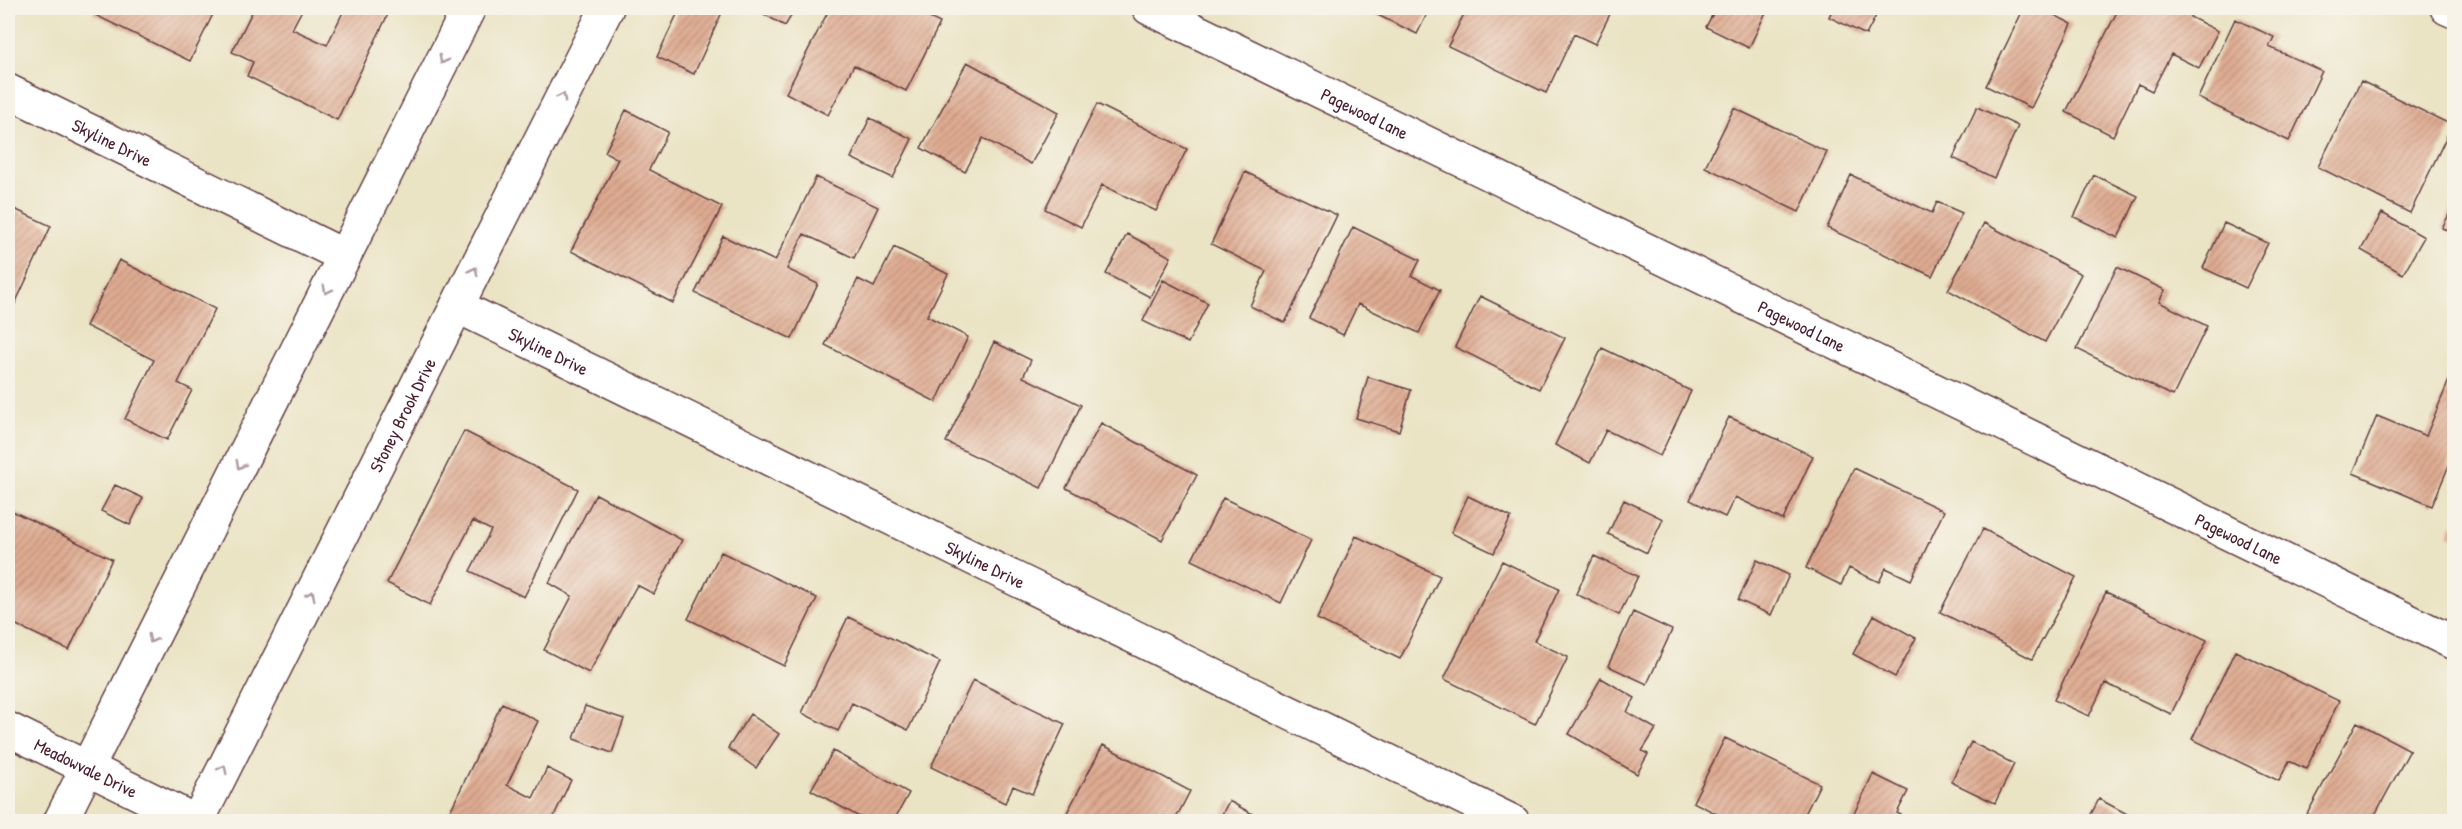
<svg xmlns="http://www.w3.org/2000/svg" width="2462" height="829" font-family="'Patrick Hand',sans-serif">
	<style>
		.building { fill: url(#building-hatch) }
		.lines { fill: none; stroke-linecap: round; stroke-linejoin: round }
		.minor-casing { stroke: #623c42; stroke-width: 36 }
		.minor { stroke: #fff; stroke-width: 33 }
		.oneway { stroke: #ae9aa0 }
		.labels { text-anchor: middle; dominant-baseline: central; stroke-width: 4.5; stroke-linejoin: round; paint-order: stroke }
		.street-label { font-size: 18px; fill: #4a1f2b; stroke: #f7f3e8 }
	</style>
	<defs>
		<pattern id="building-hatch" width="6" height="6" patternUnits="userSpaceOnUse" patternTransform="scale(1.5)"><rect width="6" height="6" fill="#dfac92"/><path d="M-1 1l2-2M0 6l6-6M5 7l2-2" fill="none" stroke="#b78b77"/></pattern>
	</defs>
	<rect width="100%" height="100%" fill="#f7f3e8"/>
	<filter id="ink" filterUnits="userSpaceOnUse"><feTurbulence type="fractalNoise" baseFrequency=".0167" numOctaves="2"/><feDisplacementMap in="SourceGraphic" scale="12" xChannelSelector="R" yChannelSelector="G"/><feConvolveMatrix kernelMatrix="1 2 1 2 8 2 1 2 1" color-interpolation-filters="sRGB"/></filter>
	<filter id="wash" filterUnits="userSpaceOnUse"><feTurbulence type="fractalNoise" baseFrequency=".008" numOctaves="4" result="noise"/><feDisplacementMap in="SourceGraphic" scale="24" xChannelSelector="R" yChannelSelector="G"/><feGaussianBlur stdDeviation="1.35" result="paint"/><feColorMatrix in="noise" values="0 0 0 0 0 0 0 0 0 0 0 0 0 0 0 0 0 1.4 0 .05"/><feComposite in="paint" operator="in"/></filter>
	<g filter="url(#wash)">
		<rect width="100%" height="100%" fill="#eae3c4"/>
		<g id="blocks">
			<path class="building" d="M 96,8 L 216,8 L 190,61 L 93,14 Z
				M 254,8 L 303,8 L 292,29 L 327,45 L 345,8 L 391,8 L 337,120 L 247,76 L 253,62 L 232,52 Z
				M 680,8 L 724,8 L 694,74 L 657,57 Z
				M 753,8 L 796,8 L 785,26 Z
				M 830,8 L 909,8 L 940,23 L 906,91 L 854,65 L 828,115 L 786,93 Z
				M 1363,8 L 1430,8 L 1417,34 Z
				M 1467,8 L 1613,8 L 1595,44 L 1574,34 L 1546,93 L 1448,46 Z
				M 1716,8 L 1757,8 L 1766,12 L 1749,48 L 1706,27 Z
				M 1833,8 L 1880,8 L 1866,35 L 1829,17 Z
				M 2024,8 L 2041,8 L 2072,24 L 2031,108 L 1986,86 Z
				M 2119,8 L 2194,8 L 2190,17 L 2218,31 L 2199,68 L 2171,54 L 2152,91 L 2138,84 L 2113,136 L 2066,112 Z
				M 2235,19 L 2274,37 L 2269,47 L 2322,71 L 2289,141 L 2198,98 Z
				M 967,62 L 1059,112 L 1031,164 L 983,138 L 965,172 L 921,148 Z
				M 2361,81 L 2452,125 L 2410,213 L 2318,167 Z
				M 1097,104 L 1187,149 L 1156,211 L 1102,185 L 1081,227 L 1045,209 Z
				M 1977,107 L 2018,126 L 1994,178 L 1953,158 Z
				M 1734,108 L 1827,152 L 1799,212 L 1705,167 Z
				M 626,110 L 668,132 L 649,170 L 722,207 L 673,303 L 571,251 L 618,159 L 605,152 Z
				M 870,118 L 912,139 L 893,178 L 851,158 Z
				M 1245,172 L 1337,215 L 1285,323 L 1250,306 L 1266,271 L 1211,244 Z
				M 1851,175 L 1932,213 L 1937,202 L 1962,213 L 1932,276 L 1827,228 Z
				M 2094,175 L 2138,196 L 2118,238 L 2074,217 Z
				M 816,177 L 878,207 L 854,258 L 804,234 L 787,269 L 818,284 L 792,339 L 695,293 L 723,236 L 775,261 Z
				M 2454,205 L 2454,234 L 2442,228 Z
				M 8,206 L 51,226 L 8,319 Z
				M 2382,213 L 2424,237 L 2403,274 L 2361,250 Z
				M 1984,223 L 2081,274 L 2045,342 L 1948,290 Z
				M 2224,223 L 2268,243 L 2246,288 L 2203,268 Z
				M 1353,227 L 1420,260 L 1412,276 L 1440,290 L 1419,333 L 1358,304 L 1343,335 L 1309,318 Z
				M 1127,234 L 1171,257 L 1150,297 L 1106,274 Z
				M 894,247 L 948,274 L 927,316 L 968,337 L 936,402 L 825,345 L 858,279 L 874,287 Z
				M 119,260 L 215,309 L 178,383 L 192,390 L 167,440 L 125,419 L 154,360 L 86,326 Z
				M 2117,267 L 2165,290 L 2159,302 L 2207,326 L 2173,396 L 2077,349 Z
				M 1163,280 L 1208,303 L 1188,343 L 1143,321 Z
				M 1480,296 L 1565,338 L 1539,389 L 1455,347 Z
				M 994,342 L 1031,360 L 1023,377 L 1081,405 L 1041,488 L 946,442 Z
				M 1602,348 L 1691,391 L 1660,456 L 1606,430 L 1590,463 L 1555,445 Z
				M 2454,368 L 2454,453 L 2432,506 L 2353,473 L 2377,416 L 2426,436 Z
				M 1368,377 L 1411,390 L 1399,431 L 1356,418 Z
				M 1729,417 L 1813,456 L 1783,520 L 1735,497 L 1725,517 L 1690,500 Z
				M 1101,423 L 1197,475 L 1162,540 L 1066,488 Z
				M 464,431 L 578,489 L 524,597 L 470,571 L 491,530 L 473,521 L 430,605 L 387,583 Z
				M 1854,468 L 1944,511 L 1911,580 L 1886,568 L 1879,582 L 1849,568 L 1841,585 L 1806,568 Z
				M 115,485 L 143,498 L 130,525 L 101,511 Z
				M 596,494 L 682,540 L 654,594 L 637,585 L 589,673 L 544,650 L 572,596 L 549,583 Z
				M 1468,496 L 1511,517 L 1494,553 L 1451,533 Z
				M 1223,498 L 1311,540 L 1281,603 L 1192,560 Z
				M 1624,500 L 1663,519 L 1647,553 L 1608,534 Z
				M 8,509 L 112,559 L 69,650 L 8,621 Z
				M 2454,523 L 2454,538 L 2448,535 Z
				M 1983,529 L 2076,577 L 2032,659 L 1940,612 Z
				M 1356,536 L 1440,576 L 1400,659 L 1317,619 Z
				M 721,552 L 817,598 L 784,666 L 688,619 Z
				M 1594,556 L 1638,576 L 1619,615 L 1576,594 Z
				M 1757,560 L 1789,575 L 1771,615 L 1738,600 Z
				M 1502,561 L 1559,589 L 1534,641 L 1568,657 L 1535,724 L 1444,679 Z
				M 2106,592 L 2207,640 L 2171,714 L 2105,683 L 2089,716 L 2054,700 Z
				M 1633,612 L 1672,630 L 1647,684 L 1608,666 Z
				M 1874,615 L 1916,638 L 1895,677 L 1853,654 Z
				M 848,617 L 940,662 L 908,730 L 852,703 L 838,731 L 802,713 Z
				M 2235,651 L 2339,701 L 2306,769 L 2289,761 L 2279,781 L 2192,739 Z
				M 1601,678 L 1635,698 L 1627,712 L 1656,729 L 1642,751 L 1648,754 L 1637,774 L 1569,734 Z
				M 973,680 L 1065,724 L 1032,794 L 1013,786 L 1005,803 L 931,767 Z
				M 502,703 L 538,721 L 507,785 L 533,798 L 547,768 L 571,780 L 551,822 L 445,822 Z
				M 585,706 L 624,719 L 612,753 L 574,739 Z
				M 750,714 L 779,734 L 756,768 L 728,748 Z
				M 2357,722 L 2410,750 L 2371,822 L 2322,822 L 2307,814 Z
				M 1725,738 L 1820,784 L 1801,822 L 1733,822 L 1693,802 Z
				M 1971,742 L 2014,764 L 1995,803 L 1951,782 Z
				M 1103,745 L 1190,791 L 1174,822 L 1062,822 Z
				M 833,751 L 909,793 L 893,822 L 868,822 L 811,790 Z
				M 1873,774 L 1908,791 L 1897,813 L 1914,822 L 1850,822 Z
				M 2099,799 L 2142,822 L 2087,822 Z
				M 1229,801 L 1267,822 L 1218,822 Z"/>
		</g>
	</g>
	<g filter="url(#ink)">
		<use href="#blocks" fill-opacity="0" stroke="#623c42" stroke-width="1.5"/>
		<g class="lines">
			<g class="minor-casing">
				<g id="minor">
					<path id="s1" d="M 1149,8 L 2454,643"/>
					<path d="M 2447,8 L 2454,11"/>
					<path id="s2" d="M 8,91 L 344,256"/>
					<path id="s3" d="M 457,306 L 1513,822"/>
					<path id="s4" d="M 8,729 L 197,822"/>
					<path d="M 60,822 L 469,8"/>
					<path id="s5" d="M 197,822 L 607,8"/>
				</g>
			</g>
			<use href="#minor" class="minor"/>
		</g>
		<defs><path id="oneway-chevron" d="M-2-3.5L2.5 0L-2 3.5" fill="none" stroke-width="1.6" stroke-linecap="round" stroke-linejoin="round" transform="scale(1.5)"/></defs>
		<g class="oneway">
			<use href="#oneway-chevron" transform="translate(443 60) rotate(117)"/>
			<use href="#oneway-chevron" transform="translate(562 97) rotate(-63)"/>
			<use href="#oneway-chevron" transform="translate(474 271) rotate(-63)"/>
			<use href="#oneway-chevron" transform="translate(327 290) rotate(117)"/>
			<use href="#oneway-chevron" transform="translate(240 465) rotate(117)"/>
			<use href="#oneway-chevron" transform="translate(311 595) rotate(-63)"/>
			<use href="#oneway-chevron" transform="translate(152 639) rotate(117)"/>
			<use href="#oneway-chevron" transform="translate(223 769) rotate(-63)"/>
		</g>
	</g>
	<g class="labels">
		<g class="street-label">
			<text stroke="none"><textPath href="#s1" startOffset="240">Pagewood Lane</textPath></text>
			<text stroke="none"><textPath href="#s2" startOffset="116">Skyline Drive</textPath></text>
			<text stroke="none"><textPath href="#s1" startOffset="726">Pagewood Lane</textPath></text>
			<text stroke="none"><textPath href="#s3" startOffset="102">Skyline Drive</textPath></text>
			<text stroke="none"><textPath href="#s5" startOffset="456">Stoney Brook Drive</textPath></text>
			<text stroke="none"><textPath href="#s1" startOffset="1212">Pagewood Lane</textPath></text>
			<text stroke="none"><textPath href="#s3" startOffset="588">Skyline Drive</textPath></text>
			<text stroke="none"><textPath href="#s4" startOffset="87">Meadowvale Drive</textPath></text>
		</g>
	</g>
	<rect width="2462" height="829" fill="none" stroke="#f7f3e8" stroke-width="30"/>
</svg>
